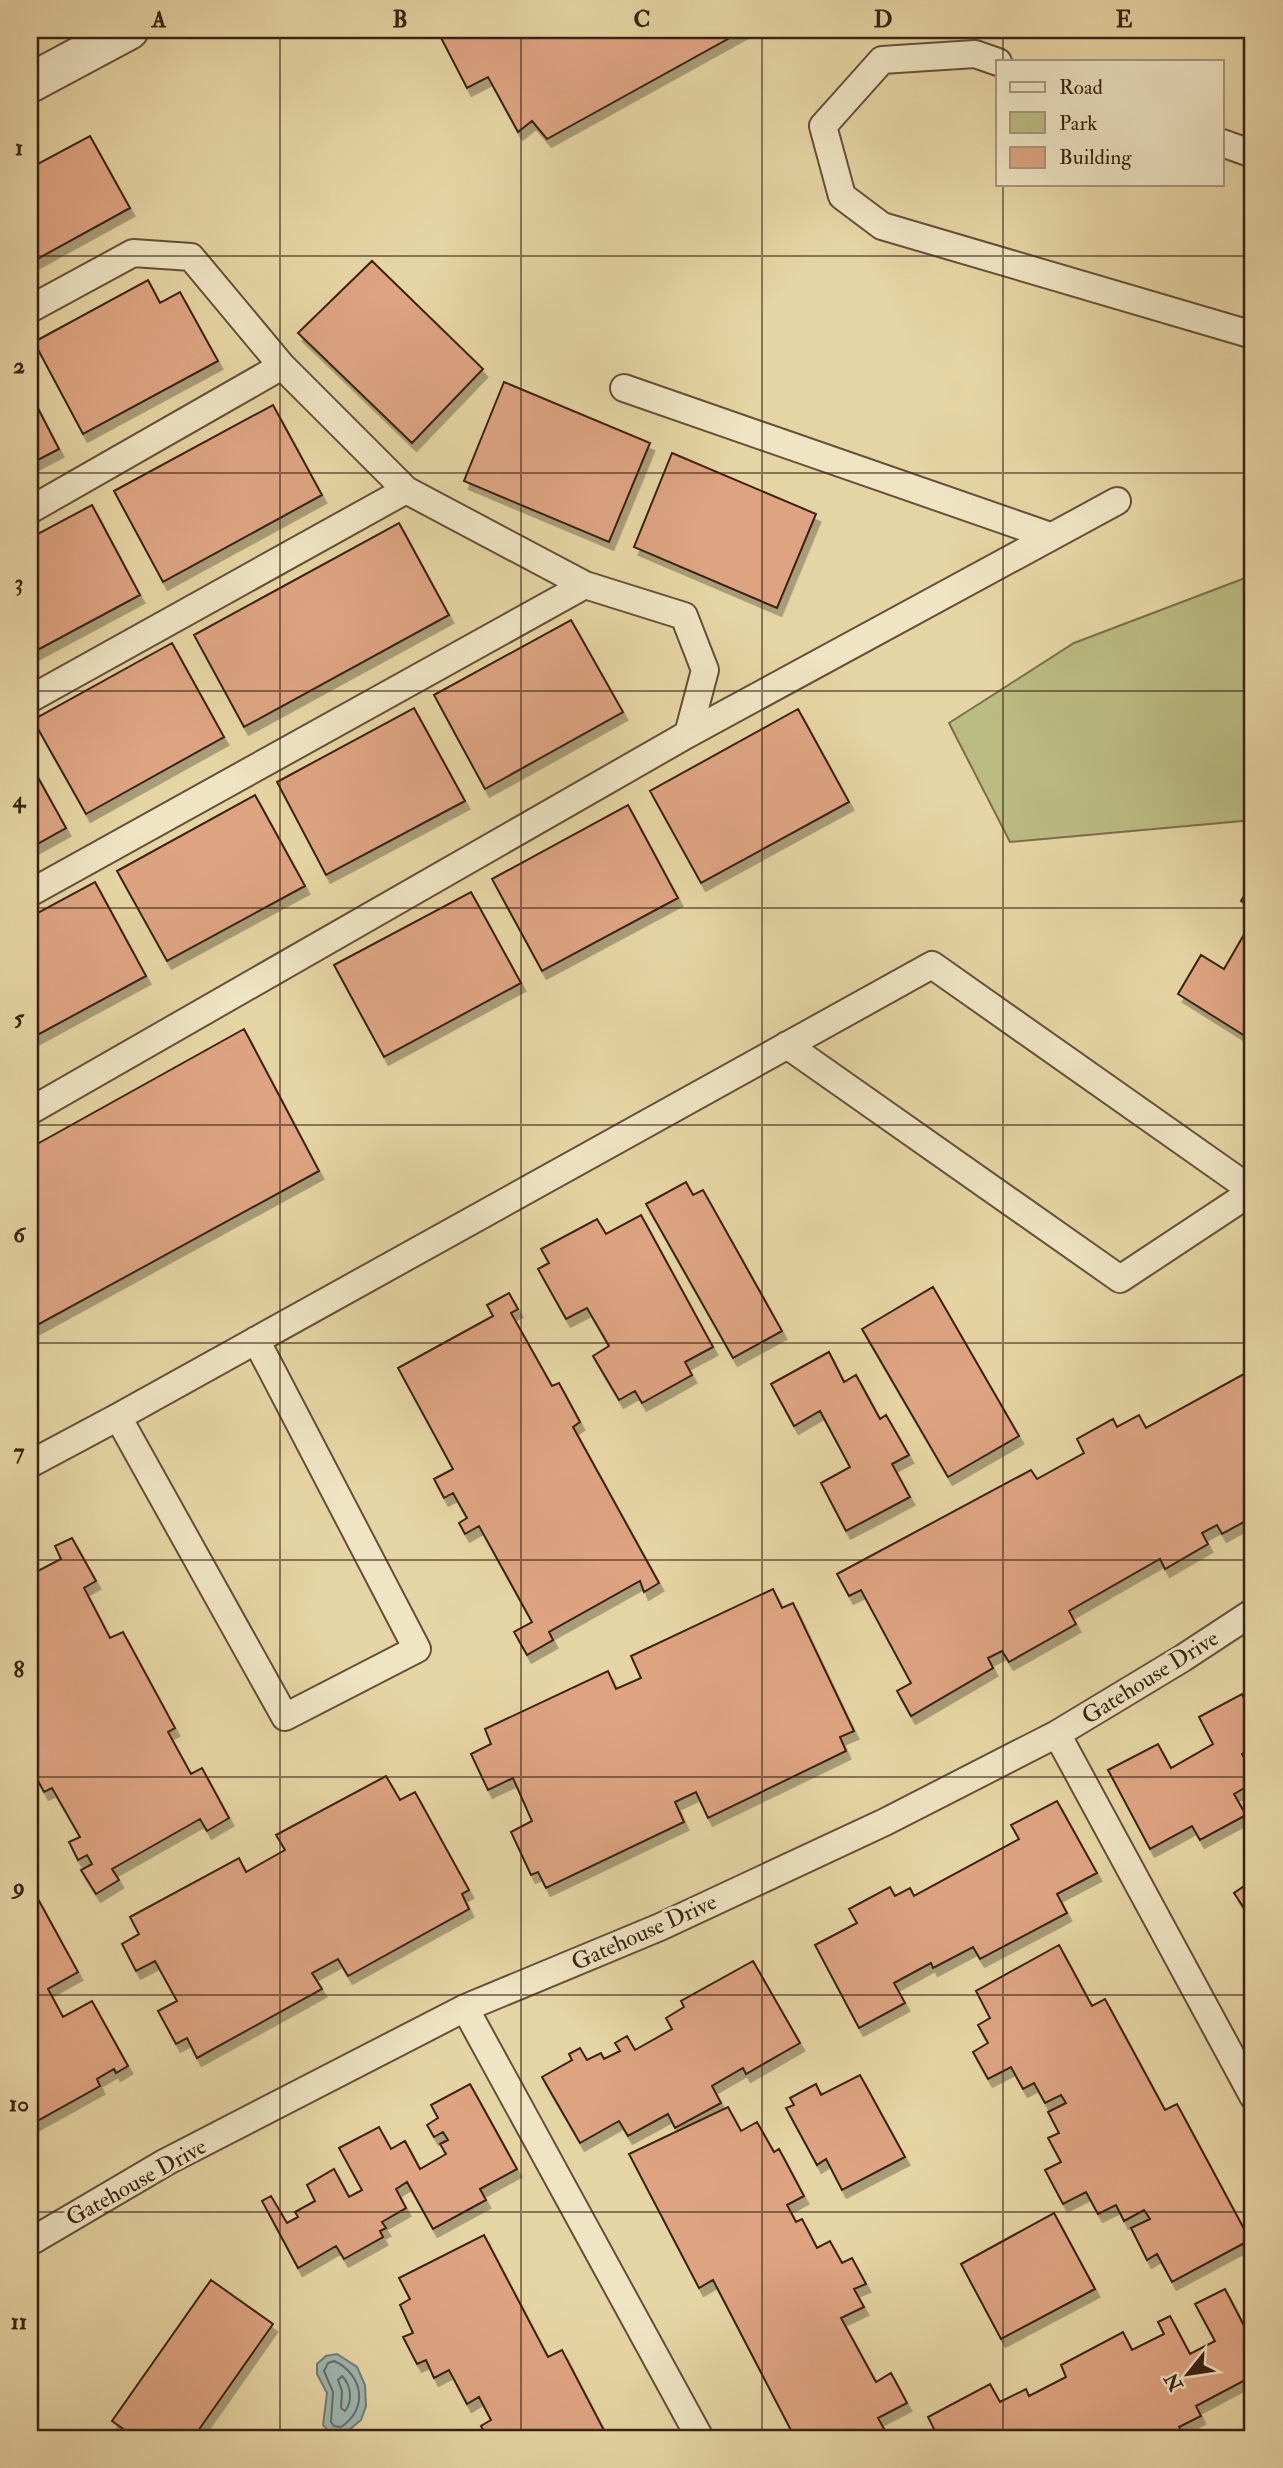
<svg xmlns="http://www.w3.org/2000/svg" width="1283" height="2468" font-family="'IM FELL Double Pica',serif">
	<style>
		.green { fill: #bbbc82; stroke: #7a6f4b; stroke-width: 2 }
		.water { fill: #9ab6b1; stroke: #747b72; stroke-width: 2 }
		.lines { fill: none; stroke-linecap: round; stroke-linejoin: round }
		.shore { stroke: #6a6c62; stroke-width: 2 }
		.building { fill: #dea482; stroke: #3a2214; stroke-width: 2; filter: url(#shadow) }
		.lane-casing { stroke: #654f38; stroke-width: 30 }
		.street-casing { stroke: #654f38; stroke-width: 42 }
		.lane { stroke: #efe4c4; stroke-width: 26 }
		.street { stroke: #efe4c4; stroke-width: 38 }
		.grid { fill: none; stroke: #3a2214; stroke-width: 2; stroke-opacity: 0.55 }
		.labels { text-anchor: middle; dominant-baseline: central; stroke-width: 6; stroke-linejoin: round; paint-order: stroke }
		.street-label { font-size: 23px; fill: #3a2214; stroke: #efe4c4 }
		.neatline { fill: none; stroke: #3a2214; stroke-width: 2.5 }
		.grid-label { font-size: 23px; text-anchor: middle; font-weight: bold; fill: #3a2214 }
	</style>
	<defs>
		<filter id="shadow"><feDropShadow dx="4.5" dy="8" stdDeviation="0" flood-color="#0004"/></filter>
	</defs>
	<rect width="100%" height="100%" fill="#e6d5a4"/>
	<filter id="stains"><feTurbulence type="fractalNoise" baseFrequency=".00286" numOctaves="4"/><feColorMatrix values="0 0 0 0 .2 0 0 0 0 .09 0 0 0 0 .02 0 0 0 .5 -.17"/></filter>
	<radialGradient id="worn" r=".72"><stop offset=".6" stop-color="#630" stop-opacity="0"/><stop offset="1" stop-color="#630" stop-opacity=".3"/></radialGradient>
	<path class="green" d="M 1253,575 L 1253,820 L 1010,842 L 949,723 L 1074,643 Z"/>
	<path class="water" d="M 337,2354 L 357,2367 L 365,2385 L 366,2406 L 361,2420 L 343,2435 L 330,2433 L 323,2425 L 327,2393 L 317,2374 L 317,2364 L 326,2356 Z"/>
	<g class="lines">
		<path class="shore" d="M 334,2361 C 363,2374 369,2409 341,2427 L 334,2426 L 331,2422 L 333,2392 L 324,2371 L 328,2363 Z
			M 342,2376 C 351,2385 353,2401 345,2411 L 341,2408 L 342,2391 L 338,2380 Z"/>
	</g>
	<path class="building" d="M 437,30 L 744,30 L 547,139 L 532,121 L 518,132 L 488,77 L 467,88 Z
		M 90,136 L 130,208 L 30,263 L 30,168 Z
		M 372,261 L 483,369 L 412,443 L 298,333 Z
		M 148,280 L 160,303 L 180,292 L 218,361 L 83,434 L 34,342 Z
		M 504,382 L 650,443 L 609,542 L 464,481 Z
		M 30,393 L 59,449 L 30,464 Z
		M 273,405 L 322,495 L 163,582 L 114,491 Z
		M 672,453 L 816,514 L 777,608 L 634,547 Z
		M 92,505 L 140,595 L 30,654 L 30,538 Z
		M 399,523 L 449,615 L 244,727 L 194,635 Z
		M 571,620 L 623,712 L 485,789 L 434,695 Z
		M 172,643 L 224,737 L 86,814 L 33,720 Z
		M 414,708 L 465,801 L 326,875 L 277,782 Z
		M 798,709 L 849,802 L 701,883 L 650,791 Z
		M 30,763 L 66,828 L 30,848 Z
		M 255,795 L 305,886 L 167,961 L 117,871 Z
		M 628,805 L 678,898 L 542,971 L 492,879 Z
		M 1253,881 L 1253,909 L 1241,901 Z
		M 95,882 L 146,976 L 30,1039 L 30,917 Z
		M 471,892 L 521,983 L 384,1057 L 334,965 Z
		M 1253,919 L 1253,1041 L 1178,994 L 1201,955 L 1224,969 Z
		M 244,1029 L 319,1171 L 30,1329 L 30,1148 Z
		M 686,1182 L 693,1195 L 703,1190 L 782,1331 L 733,1358 L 646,1204 Z
		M 641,1215 L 713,1347 L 685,1362 L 692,1375 L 642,1403 L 635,1391 L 619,1400 L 593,1356 L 609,1346 L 587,1308 L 566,1319 L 538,1269 L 549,1263 L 541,1249 L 597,1219 L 606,1234 Z
		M 933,1287 L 1019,1436 L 948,1477 L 862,1329 Z
		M 509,1293 L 518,1309 L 511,1313 L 552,1386 L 559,1383 L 580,1422 L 573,1427 L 659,1583 L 644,1592 L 640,1581 L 549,1632 L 553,1640 L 527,1655 L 514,1632 L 532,1622 L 479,1526 L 465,1534 L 459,1523 L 467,1518 L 453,1493 L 444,1498 L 434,1479 L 453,1469 L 398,1368 L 493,1316 L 487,1305 Z
		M 829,1352 L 844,1382 L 856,1375 L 880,1419 L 886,1415 L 909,1455 L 892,1464 L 910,1497 L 846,1531 L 821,1483 L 850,1467 L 820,1411 L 794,1426 L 771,1384 Z
		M 1253,1369 L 1253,1517 L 1222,1534 L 1217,1525 L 1202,1533 L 1208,1544 L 1165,1569 L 1160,1559 L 1069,1611 L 1076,1624 L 1009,1662 L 1002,1651 L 988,1658 L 993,1668 L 911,1716 L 897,1691 L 911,1683 L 861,1590 L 849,1596 L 837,1574 L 1031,1470 L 1037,1479 L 1084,1453 L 1077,1439 L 1113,1419 L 1117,1427 L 1139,1415 L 1146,1428 Z
		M 72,1538 L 96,1581 L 84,1588 L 110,1638 L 123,1632 L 175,1728 L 168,1732 L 191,1774 L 202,1768 L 229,1818 L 207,1831 L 200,1819 L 112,1869 L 119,1880 L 96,1894 L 81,1870 L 92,1864 L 87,1855 L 78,1860 L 69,1842 L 80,1837 L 52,1788 L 44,1792 L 30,1766 L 30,1759 L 32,1757 L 30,1752 L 30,1575 L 61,1559 L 55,1546 Z
		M 773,1589 L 782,1608 L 793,1603 L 854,1731 L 840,1737 L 846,1751 L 708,1818 L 696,1792 L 675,1802 L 684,1822 L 546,1888 L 538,1872 L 531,1875 L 511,1832 L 532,1821 L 513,1778 L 488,1790 L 471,1754 L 491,1744 L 485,1729 L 608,1671 L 616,1689 L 641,1678 L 631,1656 Z
		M 1242,1694 L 1251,1712 L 1253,1710 L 1253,1748 L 1242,1754 L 1253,1775 L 1253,1783 L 1234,1794 L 1246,1815 L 1200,1840 L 1192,1826 L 1150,1849 L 1108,1770 L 1158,1744 L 1171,1768 L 1213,1744 L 1199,1717 Z
		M 386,1776 L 400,1800 L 415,1792 L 469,1890 L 462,1894 L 469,1909 L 348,1976 L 338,1959 L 312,1973 L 322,1989 L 197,2058 L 187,2038 L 176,2044 L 158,2011 L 177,2001 L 155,1961 L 136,1971 L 122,1944 L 139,1934 L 130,1917 L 239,1858 L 246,1872 L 285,1850 L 276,1835 Z
		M 1057,1801 L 1097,1873 L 1057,1894 L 1067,1913 L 980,1959 L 973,1947 L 933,1968 L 931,1963 L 894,1983 L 905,2003 L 859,2028 L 815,1945 L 857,1923 L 849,1909 L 890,1887 L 895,1896 L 910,1888 L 914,1896 L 1019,1839 L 1011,1825 Z
		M 1253,1880 L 1253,1922 L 1234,1893 Z
		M 38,1899 L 78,1972 L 48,1989 L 63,2017 L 92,2001 L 128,2066 L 116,2073 L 114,2069 L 97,2079 L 100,2086 L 30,2125 L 30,1903 Z
		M 1059,1945 L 1092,2006 L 1105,1999 L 1165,2110 L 1177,2104 L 1250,2240 L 1172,2282 L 1157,2254 L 1147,2260 L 1131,2228 L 1150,2219 L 1144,2210 L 1124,2221 L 1116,2205 L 1098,2214 L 1086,2192 L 1063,2204 L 1045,2170 L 1061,2162 L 1048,2138 L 1059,2133 L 1048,2112 L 1066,2103 L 1061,2095 L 1045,2103 L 1034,2083 L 1023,2089 L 1011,2067 L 988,2079 L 973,2052 L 988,2043 L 978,2025 L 990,2018 L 976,1991 Z
		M 753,1961 L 800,2043 L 746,2074 L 743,2068 L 712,2086 L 721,2103 L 675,2128 L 668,2114 L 628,2136 L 619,2121 L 580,2143 L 542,2077 L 572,2060 L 569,2054 L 580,2048 L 587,2060 L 601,2053 L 604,2059 L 620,2051 L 615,2043 L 627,2036 L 635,2050 L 672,2029 L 666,2018 L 684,2007 L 681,2001 Z
		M 860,2075 L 905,2157 L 842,2190 L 826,2159 L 817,2165 L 786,2108 L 794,2105 L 790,2098 L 816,2084 L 821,2095 Z
		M 470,2084 L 517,2169 L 480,2189 L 486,2200 L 433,2229 L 407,2182 L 396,2189 L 406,2208 L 382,2222 L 386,2228 L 380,2231 L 383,2237 L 344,2259 L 336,2246 L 298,2268 L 262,2201 L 271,2196 L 287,2223 L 298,2217 L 295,2212 L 315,2201 L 307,2185 L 334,2169 L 349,2197 L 362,2190 L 339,2148 L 379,2127 L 391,2149 L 405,2141 L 420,2169 L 446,2154 L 440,2144 L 448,2140 L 443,2132 L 434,2137 L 427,2125 L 438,2118 L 431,2105 Z
		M 728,2107 L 741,2131 L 757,2122 L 774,2152 L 779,2149 L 804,2196 L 787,2205 L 796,2222 L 802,2219 L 817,2248 L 830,2241 L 842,2263 L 852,2258 L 866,2284 L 854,2289 L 864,2307 L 841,2318 L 876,2382 L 891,2373 L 907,2403 L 878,2418 L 889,2438 L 861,2438 L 859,2435 L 852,2438 L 795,2438 L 713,2280 L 699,2288 L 629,2154 Z
		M 1054,2213 L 1095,2289 L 1001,2339 L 961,2264 Z
		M 484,2235 L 548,2357 L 562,2350 L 608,2438 L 487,2438 L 481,2426 L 491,2420 L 479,2397 L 467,2404 L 449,2370 L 434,2378 L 426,2360 L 417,2364 L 403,2337 L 413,2333 L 400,2305 L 410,2299 L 399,2278 Z
		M 211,2280 L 273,2324 L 193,2438 L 131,2438 L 133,2436 L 112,2421 Z
		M 1225,2289 L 1253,2343 L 1253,2376 L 1196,2406 L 1201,2416 L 1179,2427 L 1183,2434 L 1175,2438 L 932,2438 L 937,2435 L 928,2417 L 990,2384 L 1000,2402 L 1026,2389 L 1029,2396 L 1066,2377 L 1061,2365 L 1123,2332 L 1132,2350 L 1164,2334 L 1158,2322 L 1170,2316 L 1190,2354 L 1215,2341 L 1195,2304 Z"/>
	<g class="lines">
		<g class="lane-casing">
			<path id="lane" d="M 998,62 L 975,54 L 882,60 L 823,126 L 842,196 L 882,226 L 1253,335
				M 1222,143 L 1253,154
				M 30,309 L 133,253 L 191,257 L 282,366 L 406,490 L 585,585 L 684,616 L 705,670 L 688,734 L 30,1111
				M 624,388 L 1050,536
				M 30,510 L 282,366
				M 30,699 L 406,490
				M 688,734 L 1117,501
				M 30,893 L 585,585
				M 118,1417 L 285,1717 L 417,1649 L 256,1340
				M 30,1464 L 118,1417 L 932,965 L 1253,1191 L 1120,1279 L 787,1045
				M 1057,1734 L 1253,2096
				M 465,2008 L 700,2438
				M 30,2242 L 166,2162 L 465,2008 L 660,1927 L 885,1822 L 1057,1734 L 1183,1658 L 1253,1612"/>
		</g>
		<g class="street-casing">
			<path id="street" d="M 30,83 L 129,30"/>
		</g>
		<use href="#lane" class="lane"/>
		<use href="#street" class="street"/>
	</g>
	<path class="grid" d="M 280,30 L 280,2438M 521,30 L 521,2438M 762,30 L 762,2438M 1003,30 L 1003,61M 1003,184 L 1003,2438M 30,256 L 1253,256M 30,473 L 1253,473M 30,691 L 1253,691M 30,908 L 1253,908M 30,1125 L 1253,1125M 30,1343 L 1253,1343M 30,1560 L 1253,1560M 30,1777 L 1253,1777M 30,1995 L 1253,1995M 30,2212 L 1253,2212"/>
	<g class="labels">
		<g class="street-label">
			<text transform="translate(1150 1677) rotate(-32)">Gatehouse Drive</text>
			<text transform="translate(644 1932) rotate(-24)">Gatehouse Drive</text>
			<text transform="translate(136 2182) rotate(-29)">Gatehouse Drive</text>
		</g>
	</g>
	<rect width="1283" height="2468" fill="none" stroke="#e6d5a4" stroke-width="77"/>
	<rect x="996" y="60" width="228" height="126" fill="#efe4c4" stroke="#a7967e" stroke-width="2"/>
	<rect x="1010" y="82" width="35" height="10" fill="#efe4c4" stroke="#a7967e" stroke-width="2"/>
	<text x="1059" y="94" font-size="21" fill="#3a2214">Road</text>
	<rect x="1010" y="112" width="35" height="21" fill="#bbbc82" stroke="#a7967e" stroke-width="2"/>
	<text x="1059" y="130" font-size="21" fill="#3a2214">Park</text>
	<rect x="1010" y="147" width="35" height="21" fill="#dea482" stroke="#a7967e" stroke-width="2"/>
	<text x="1059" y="164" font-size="21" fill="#3a2214">Building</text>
	<g transform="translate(1188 2374) rotate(240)" stroke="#efe4c4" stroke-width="5" paint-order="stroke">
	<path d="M0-5L12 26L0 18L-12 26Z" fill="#3a2214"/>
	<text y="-10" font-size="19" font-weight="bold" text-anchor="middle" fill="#3a2214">N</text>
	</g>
	<rect x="38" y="38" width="1206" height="2392" class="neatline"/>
	<g class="grid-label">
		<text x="159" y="27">A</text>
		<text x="400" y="27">B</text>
		<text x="642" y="27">C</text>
		<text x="883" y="27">D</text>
		<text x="1124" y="27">E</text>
		<text x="19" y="155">1</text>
		<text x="19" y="373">2</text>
		<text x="19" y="590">3</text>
		<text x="19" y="807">4</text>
		<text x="19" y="1025">5</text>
		<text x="19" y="1242">6</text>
		<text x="19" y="1459">7</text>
		<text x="19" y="1677">8</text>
		<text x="19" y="1894">9</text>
		<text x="19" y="2111">10</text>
		<text x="19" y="2329">11</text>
	</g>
	<rect width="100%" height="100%" filter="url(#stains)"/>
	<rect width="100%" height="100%" fill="url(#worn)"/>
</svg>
